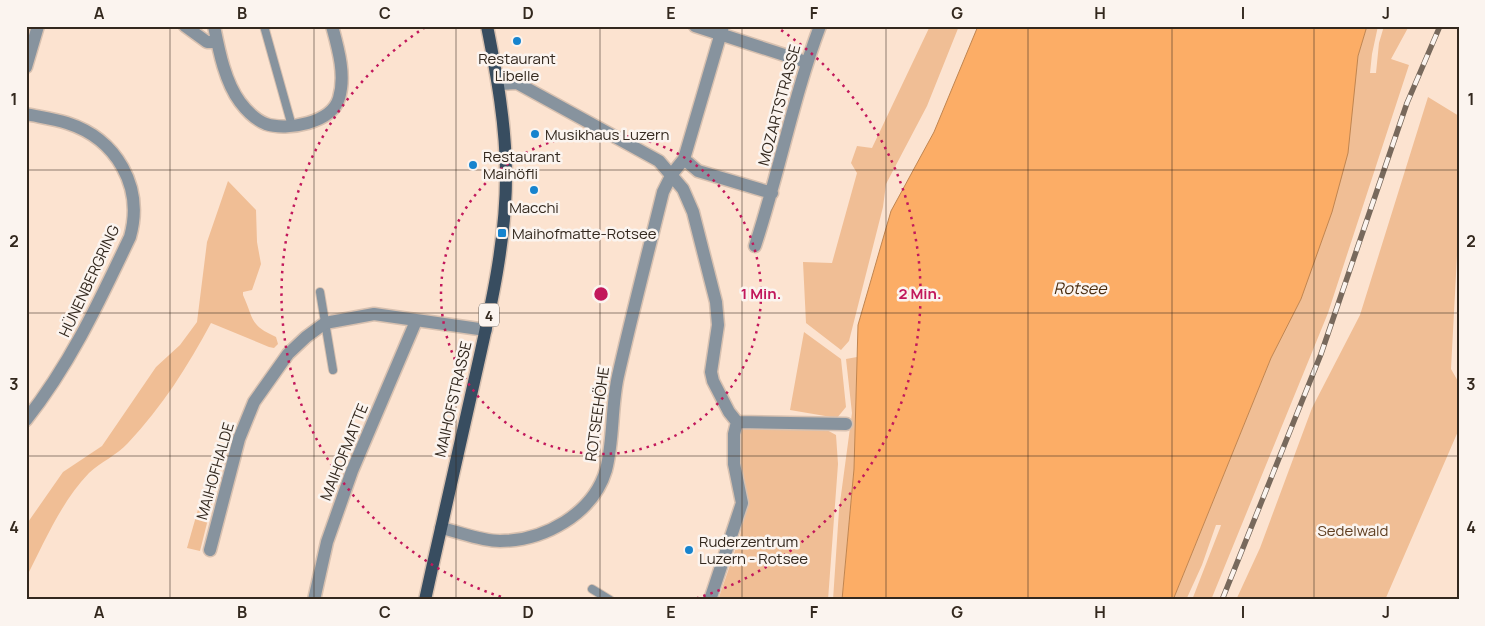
<svg xmlns="http://www.w3.org/2000/svg" width="1485" height="626" font-family="Manrope,sans-serif">
	<style>
		.green { fill: #f0be95 }
		.water { fill: #fcad66; stroke: #c08550 }
		.lines { fill: none; stroke-linecap: round; stroke-linejoin: round }
		.service-casing { stroke: #d8c1b0; stroke-width: 10 }
		.minor-casing { stroke: #d8c1b0; stroke-width: 15 }
		.tertiary-casing { stroke: #d8c1b0; stroke-width: 15 }
		.primary-casing { stroke: #d8c1b0; stroke-width: 15 }
		.service { stroke: #87939e; stroke-width: 8 }
		.minor { stroke: #87939e; stroke-width: 12 }
		.tertiary { stroke: #87939e; stroke-width: 12 }
		.primary { stroke: #384d60; stroke-width: 12 }
		.rail-casing { stroke: #78695c; stroke-width: 5.5 }
		.rail { stroke: #fbf4ef; stroke-width: 4; stroke-dasharray: 11; stroke-linecap: butt }
		.grid { fill: none; stroke: #33281e; stroke-width: 1; stroke-opacity: 0.55 }
		.ring { fill: none; stroke: #c2185b; stroke-width: 2.5; stroke-dasharray: 2.5 5 }
		.poi-dot { fill: #1784ce; stroke: #fbf4ef; stroke-width: 2 }
		.labels { text-anchor: middle; dominant-baseline: central; stroke-width: 5; stroke-linejoin: round; paint-order: stroke }
		.shield { fill: #fbf4ef; stroke: #6f655d; stroke-width: 1 }
		.shield-label { font-size: 14px; font-weight: bold; fill: #33281e }
		.poi-label { font-size: 15px; fill: #33281e; stroke: #fbf4ef; text-anchor: start }
		.street-label { font-size: 15px; fill: #33281e; stroke: #fbf4ef }
		.park-label { font-size: 15px; fill: #5f3e21; stroke: #fbf4ef }
		.water-label { font-size: 16px; font-style: italic; fill: #4b2c0e; stroke: #fbf4ef }
		.centre { fill: #c2185b; stroke: #fbf4ef; stroke-width: 2.5 }
		.ring-label { font-size: 15px; text-anchor: middle; font-weight: bold; fill: #c2185b; stroke: #fbf4ef; stroke-width: 5; stroke-linejoin: round; paint-order: stroke }
		.neatline { fill: none; stroke: #33281e; stroke-width: 2 }
		.grid-label { font-size: 16px; text-anchor: middle; font-weight: bold; fill: #33281e }
	</style>
	<rect width="100%" height="100%" fill="#fce3d0"/>
	<path class="green" d="M 930,26 L 959,26 L 927,106 L 886,184 L 883,207 L 849,341 L 841,350 L 806,323 L 803,262 L 832,263 L 857,173 L 851,163 L 857,146 L 872,148 Z
		M 1367,26 L 1378,26 L 1372,54 L 1370,73 L 1376,73 L 1379,43 L 1384,26 L 1409,26 L 1391,59 L 1409,65 L 1328,313 L 1211,600 L 1192,600 L 1220,528 L 1221,525 L 1216,525 L 1202,565 L 1186,600 L 1173,600 L 1271,358 L 1301,299 L 1353,90 L 1358,56 Z
		M 1428,97 L 1459,116 L 1459,218 L 1451,369 L 1459,383 L 1459,429 L 1385,600 L 1236,600 L 1260,548 L 1312,408 L 1360,315 Z
		M 228,181 L 256,210 L 257,242 L 261,264 L 252,290 L 243,292 L 243,295 C 254,319 249,325 276,337 L 278,344 L 274,348 L 269,347 L 211,323 C 188,366 162,407 128,443 C 117,455 101,462 89,473 C 61,502 44,543 26,578 L 26,525 L 63,472 L 102,446 L 156,367 L 180,345 L 197,322 L 207,242 Z
		M 804,332 L 841,359 L 846,407 L 837,418 L 790,410 Z
		M 857,357 L 854,469 L 842,600 L 833,600 L 839,510 L 852,413 L 846,359 Z
		M 750,426 L 825,429 L 836,435 L 838,464 L 828,600 L 718,600 L 740,536 L 744,513 L 737,448 L 741,429 Z
		M 203,492 L 214,495 L 200,551 L 187,548 Z"/>
	<path class="water" d="M 978,26 L 1367,26 L 1358,56 L 1348,153 L 1332,212 L 1301,299 L 1271,358 L 1173,600 L 842,600 L 854,469 L 858,325 L 891,211 L 934,132 Z"/>
	<g class="lines">
		<g class="service-casing">
			<path id="service" d="M 264,26 L 292,126
				M 320,292 L 333,370
				M 592,589 L 610,600"/>
		</g>
		<g class="minor-casing">
			<path id="minor" d="M 185,26 L 207,42 L 217,42
				M 214,26 C 219,51 225,82 240,102 C 246,110 256,120 266,124 C 287,131 332,123 339,98 C 346,75 338,48 332,26
				M 695,26 L 806,62
				M 498,84 L 517,83 L 659,161 L 683,189 L 693,212 L 716,302 L 718,325 L 711,372 L 713,381 L 729,412 L 737,422 L 846,424
				M 26,114 C 40,117 54,119 67,123 C 117,139 144,187 130,237 C 99,302 71,363 26,420
				M 684,159 L 698,171 L 772,193
				M 755,246 C 779,173 793,98 820,26
				M 441,528 C 460,532 480,541 500,541 C 544,541 593,514 606,470 C 614,439 611,407 618,376 C 632,314 648,253 663,192 L 672,174 L 684,159 L 723,26
				M 210,550 L 239,439 L 254,402 L 288,354 L 306,337 L 325,323 L 374,314 L 486,330
				M 314,600 L 327,542 L 352,471 L 416,321
				M 710,600 L 742,503 L 734,464 L 734,434 L 737,422"/>
		</g>
		<g class="tertiary-casing">
			<path id="tertiary" d="M 26,67 L 38,26"/>
		</g>
		<g class="primary-casing">
			<path id="primary" d="M 425,600 C 441,527 458,454 474,382 C 489,315 506,245 506,176 C 506,126 497,76 487,26"/>
		</g>
		<use href="#service" class="service"/>
		<use href="#minor" class="minor"/>
		<use href="#tertiary" class="tertiary"/>
		<use href="#primary" class="primary"/>
		<g class="rail-casing">
			<path id="rail" d="M 1222,600 L 1321,354 L 1407,103 L 1440,26"/>
		</g>
		<use href="#rail" class="rail"/>
	</g>
	<path class="grid" d="M 170,26 L 170,600M 314,26 L 314,600M 456,26 L 456,600M 600,26 L 600,600M 742,26 L 742,600M 886,26 L 886,600M 1028,26 L 1028,600M 1172,26 L 1172,600M 1314,26 L 1314,600M 26,170 L 1459,170M 26,313 L 1459,313M 26,456 L 1459,456"/>
	<g class="ring">
		<circle cx="601" cy="294" r="160"/>
		<path d="M508 599A319 319 0 0 1 427 26M775 26A319 319 0 0 1 694 599"/>
	</g>
	<g class="poi-dot">
		<circle cx="517" cy="41" r="5"/>
		<circle cx="535" cy="134" r="5"/>
		<circle cx="473" cy="165" r="5"/>
		<circle cx="534" cy="190" r="5"/>
		<rect x="497" y="228" width="10" height="10" rx="2.5"/>
		<circle cx="689" cy="550" r="5"/>
	</g>
	<g class="labels">
		<rect class="shield" x="479" y="303.5" width="20" height="23" rx="4"/>
		<g class="shield-label">
			<text x="489" y="315">4</text>
		</g>
		<g class="poi-label">
			<text x="517" y="58" text-anchor="middle">Restaurant<tspan x="517" dy="17">Libelle</tspan></text>
			<text x="545" y="134">Musikhaus Luzern</text>
			<text x="483" y="156">Restaurant<tspan x="483" dy="17">Maihöfli</tspan></text>
			<text x="534" y="207" text-anchor="middle">Macchi</text>
			<text x="512" y="233">Maihofmatte-Rotsee</text>
			<text x="699" y="541">Ruderzentrum<tspan x="699" dy="17">Luzern - Rotsee</tspan></text>
		</g>
		<g class="street-label">
			<text transform="translate(779 105) rotate(-75)">MOZARTSTRASSE</text>
			<text transform="translate(89 281) rotate(-65)">HÜNENBERGRING</text>
			<text transform="translate(453 399) rotate(-77)">MAIHOFSTRASSE</text>
			<text transform="translate(597 414) rotate(-82)">ROTSEEHÖHE</text>
			<text transform="translate(344 452) rotate(-68)">MAIHOFMATTE</text>
			<text transform="translate(215 471) rotate(-74)">MAIHOFHALDE</text>
		</g>
		<g class="park-label">
			<text x="1353" y="530">Sedelwald</text>
		</g>
		<g class="water-label">
			<text x="1080" y="288">Rotsee</text>
		</g>
	</g>
	<circle cx="601" cy="294" r="8" class="centre"/>
	<g class="ring-label">
		<text x="761" y="299">1 Min.</text>
		<text x="920" y="299">2 Min.</text>
	</g>
	<rect width="1485" height="626" fill="none" stroke="#fbf4ef" stroke-width="55"/>
	<rect x="28" y="28" width="1430" height="570" class="neatline"/>
	<g class="grid-label">
		<text x="99" y="19">A</text>
		<text x="242" y="19">B</text>
		<text x="385" y="19">C</text>
		<text x="528" y="19">D</text>
		<text x="671" y="19">E</text>
		<text x="814" y="19">F</text>
		<text x="957" y="19">G</text>
		<text x="1100" y="19">H</text>
		<text x="1243" y="19">I</text>
		<text x="1386" y="19">J</text>
		<text x="14" y="105">1</text>
		<text x="1471" y="105">1</text>
		<text x="14" y="247">2</text>
		<text x="1471" y="247">2</text>
		<text x="14" y="390">3</text>
		<text x="1471" y="390">3</text>
		<text x="14" y="533">4</text>
		<text x="1471" y="533">4</text>
		<text x="99" y="618">A</text>
		<text x="242" y="618">B</text>
		<text x="385" y="618">C</text>
		<text x="528" y="618">D</text>
		<text x="671" y="618">E</text>
		<text x="814" y="618">F</text>
		<text x="957" y="618">G</text>
		<text x="1100" y="618">H</text>
		<text x="1243" y="618">I</text>
		<text x="1386" y="618">J</text>
	</g>
</svg>
